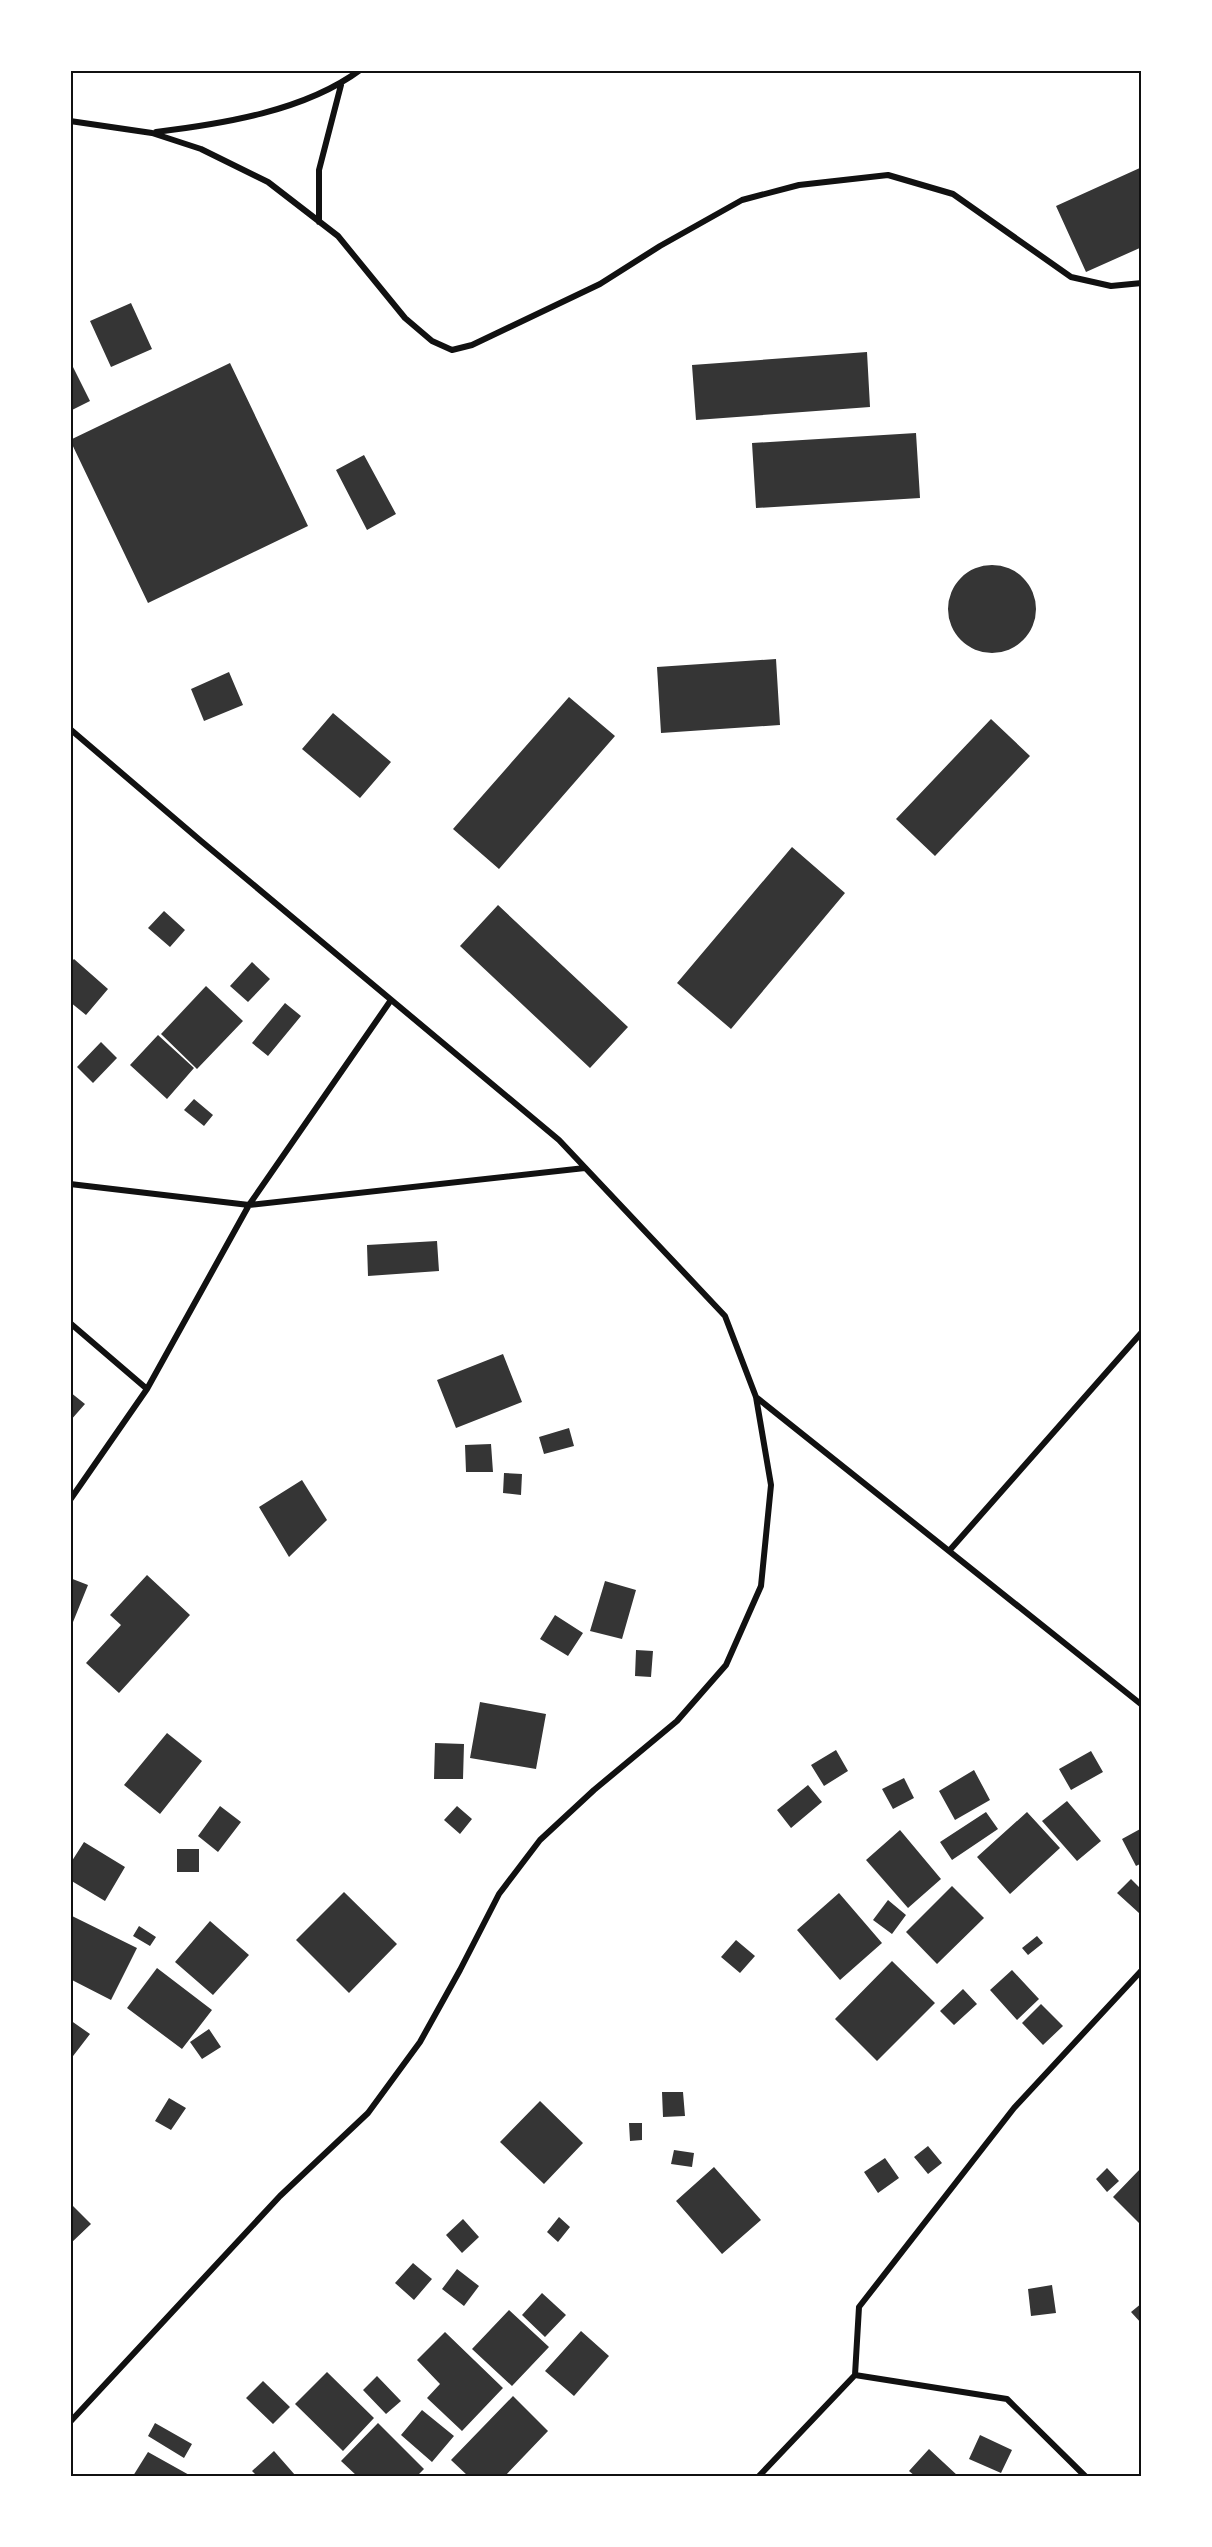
<svg xmlns="http://www.w3.org/2000/svg" width="1212" height="2547" font-family="'Sofia Sans Condensed',sans-serif">
	<style>
		.building { fill: #353535 }
		.lines { fill: none; stroke-linecap: round; stroke-linejoin: round }
		.minor { stroke: #111; stroke-width: 6 }
		.neatline { fill: none; stroke: #111; stroke-width: 2 }
	</style>
	<rect width="100%" height="100%" fill="#fff"/>
	<path class="building" d="M 1142,167 L 1142,247 L 1086,272 L 1056,206 Z
		M 131,303 L 152,349 L 111,367 L 90,321 Z
		M 867,352 L 870,407 L 696,420 L 692,365 Z
		M 70,361 L 90,401 L 70,411 Z
		M 230,363 L 308,526 L 148,603 L 70,440 Z
		M 916,433 L 920,498 L 756,508 L 752,443 Z
		M 364,455 L 396,514 L 367,530 L 336,470 Z
		M948 609a44 44 0 1 1 88 0a44 44 0 1 1-88 0Z
		M 776,659 L 780,725 L 661,733 L 657,667 Z
		M 229,672 L 243,705 L 204,721 L 191,689 Z
		M 569,697 L 615,736 L 499,869 L 453,829 Z
		M 333,713 L 391,762 L 360,798 L 302,749 Z
		M 991,719 L 1030,756 L 935,856 L 896,819 Z
		M 792,847 L 845,893 L 731,1029 L 677,983 Z
		M 498,905 L 628,1027 L 590,1068 L 460,946 Z
		M 164,911 L 185,930 L 170,947 L 148,928 Z
		M 74,959 L 108,989 L 86,1015 L 70,1002 L 70,963 Z
		M 252,962 L 270,979 L 248,1002 L 230,986 Z
		M 206,986 L 243,1021 L 197,1069 L 161,1034 Z
		M 285,1003 L 301,1016 L 268,1056 L 252,1043 Z
		M 158,1035 L 194,1068 L 167,1099 L 130,1065 Z
		M 101,1042 L 117,1058 L 93,1083 L 77,1067 Z
		M 194,1099 L 213,1115 L 204,1126 L 184,1110 Z
		M 437,1241 L 439,1271 L 368,1276 L 367,1245 Z
		M 503,1354 L 522,1402 L 456,1428 L 437,1380 Z
		M 70,1392 L 85,1404 L 70,1421 Z
		M 569,1428 L 574,1446 L 544,1454 L 539,1437 Z
		M 491,1444 L 493,1472 L 466,1472 L 465,1445 Z
		M 504,1473 L 522,1474 L 521,1495 L 503,1493 Z
		M 302,1480 L 327,1520 L 289,1557 L 259,1507 Z
		M 147,1575 L 190,1615 L 119,1693 L 86,1663 L 121,1625 L 110,1615 Z
		M 70,1578 L 88,1585 L 71,1627 L 70,1627 Z
		M 605,1581 L 636,1590 L 622,1639 L 590,1631 Z
		M 555,1615 L 583,1633 L 568,1656 L 540,1639 Z
		M 636,1650 L 653,1651 L 651,1677 L 635,1676 Z
		M 480,1702 L 546,1714 L 536,1769 L 470,1758 Z
		M 167,1733 L 202,1761 L 160,1814 L 124,1785 Z
		M 435,1743 L 464,1744 L 463,1779 L 434,1779 Z
		M 836,1750 L 848,1771 L 824,1786 L 811,1765 Z
		M 1091,1751 L 1103,1772 L 1071,1790 L 1059,1769 Z
		M 974,1770 L 990,1800 L 955,1820 L 939,1791 Z
		M 904,1778 L 914,1798 L 893,1809 L 882,1789 Z
		M 808,1785 L 822,1802 L 791,1828 L 777,1810 Z
		M 1067,1801 L 1101,1841 L 1077,1861 L 1042,1821 Z
		M 220,1806 L 241,1822 L 218,1852 L 198,1836 Z
		M 457,1806 L 472,1819 L 460,1834 L 444,1820 Z
		M 986,1812 L 998,1829 L 952,1860 L 940,1842 Z
		M 1027,1812 L 1060,1848 L 1010,1894 L 977,1857 Z
		M 1142,1828 L 1142,1863 L 1136,1866 L 1122,1839 Z
		M 900,1830 L 941,1879 L 908,1908 L 866,1860 Z
		M 84,1842 L 125,1867 L 105,1901 L 70,1880 L 70,1864 Z
		M 177,1849 L 199,1849 L 199,1872 L 177,1872 Z
		M 1131,1879 L 1142,1890 L 1142,1911 L 1139,1913 L 1117,1893 Z
		M 952,1886 L 984,1918 L 937,1964 L 906,1932 Z
		M 344,1892 L 397,1944 L 349,1993 L 296,1940 Z
		M 839,1893 L 882,1943 L 840,1980 L 797,1930 Z
		M 888,1900 L 906,1915 L 892,1934 L 873,1920 Z
		M 70,1915 L 137,1948 L 111,2000 L 70,1979 Z
		M 210,1921 L 249,1955 L 213,1995 L 175,1962 Z
		M 139,1926 L 156,1937 L 150,1946 L 133,1936 Z
		M 1037,1936 L 1043,1943 L 1028,1955 L 1022,1948 Z
		M 736,1940 L 755,1956 L 740,1973 L 721,1957 Z
		M 892,1961 L 935,2003 L 877,2061 L 835,2019 Z
		M 157,1968 L 212,2010 L 182,2049 L 127,2008 Z
		M 1012,1970 L 1039,1999 L 1017,2020 L 990,1990 Z
		M 963,1989 L 977,2004 L 954,2025 L 940,2011 Z
		M 1041,2004 L 1063,2026 L 1043,2045 L 1022,2023 Z
		M 70,2020 L 90,2034 L 70,2060 Z
		M 209,2029 L 221,2047 L 202,2059 L 190,2042 Z
		M 662,2092 L 683,2092 L 685,2116 L 663,2117 Z
		M 169,2098 L 186,2108 L 171,2130 L 155,2121 Z
		M 540,2101 L 583,2143 L 544,2184 L 500,2142 Z
		M 629,2123 L 642,2123 L 642,2140 L 630,2141 Z
		M 928,2146 L 942,2163 L 928,2174 L 914,2157 Z
		M 674,2150 L 694,2153 L 692,2167 L 671,2164 Z
		M 885,2158 L 899,2178 L 878,2193 L 864,2172 Z
		M 714,2167 L 761,2220 L 722,2254 L 676,2201 Z
		M 1142,2167 L 1142,2226 L 1113,2197 Z
		M 1107,2168 L 1119,2181 L 1107,2192 L 1096,2179 Z
		M 70,2203 L 91,2224 L 70,2244 Z
		M 559,2217 L 570,2227 L 558,2242 L 547,2232 Z
		M 463,2219 L 479,2237 L 462,2253 L 446,2235 Z
		M 413,2263 L 432,2279 L 414,2300 L 395,2283 Z
		M 457,2269 L 479,2286 L 464,2306 L 442,2289 Z
		M 1052,2285 L 1056,2313 L 1031,2316 L 1028,2289 Z
		M 542,2293 L 566,2315 L 545,2337 L 522,2315 Z
		M 1142,2303 L 1142,2324 L 1131,2312 Z
		M 509,2310 L 549,2347 L 512,2386 L 472,2349 Z
		M 581,2331 L 609,2356 L 574,2396 L 545,2371 Z
		M 445,2332 L 503,2388 L 462,2431 L 427,2398 L 440,2384 L 417,2360 Z
		M 327,2372 L 374,2418 L 343,2451 L 295,2404 Z
		M 377,2376 L 401,2401 L 386,2414 L 363,2390 Z
		M 263,2381 L 290,2407 L 273,2424 L 246,2398 Z
		M 513,2396 L 548,2431 L 505,2476 L 468,2476 L 451,2460 Z
		M 422,2410 L 454,2436 L 432,2462 L 401,2435 Z
		M 155,2423 L 192,2444 L 184,2458 L 148,2436 Z
		M 378,2423 L 424,2469 L 417,2476 L 357,2476 L 341,2461 Z
		M 980,2435 L 1012,2450 L 1001,2473 L 969,2459 Z
		M 929,2449 L 958,2476 L 915,2476 L 909,2471 Z
		M 274,2451 L 295,2475 L 293,2476 L 257,2476 L 252,2471 Z
		M 148,2452 L 191,2476 L 133,2476 Z"/>
	<g class="lines">
		<path class="minor" d="M 70,121 L 152,133 L 201,149 L 268,182 L 338,236 L 405,318 L 432,341 L 452,350 L 472,345 L 600,284 L 660,246 L 742,200 L 799,185 L 888,175 L 953,194 L 1071,277 L 1111,286 L 1142,283
			M 156,132 C 222,124 305,111 360,70
			M 319,222 L 319,170 L 341,85
			M 70,729 L 201,841 L 559,1140 L 725,1316 L 756,1397 L 771,1485 L 761,1586 L 726,1665 L 677,1721 L 594,1790 L 540,1840 L 499,1894 L 460,1970 L 420,2042 L 368,2113 L 280,2196 L 70,2422
			M 70,1184 L 249,1205 L 391,1000
			M 70,1323 L 147,1389 L 70,1500
			M 147,1389 L 249,1205 L 585,1168
			M 756,1397 L 1142,1705
			M 949,1551 L 1142,1332
			M 855,2375 L 1007,2399 L 1085,2476
			M 759,2476 L 855,2375 L 859,2307 L 1014,2108 L 1142,1970"/>
	</g>
	<rect width="1212" height="2547" fill="none" stroke="#ffffff" stroke-width="144"/>
	<rect x="72" y="72" width="1068" height="2403" class="neatline"/>
</svg>
